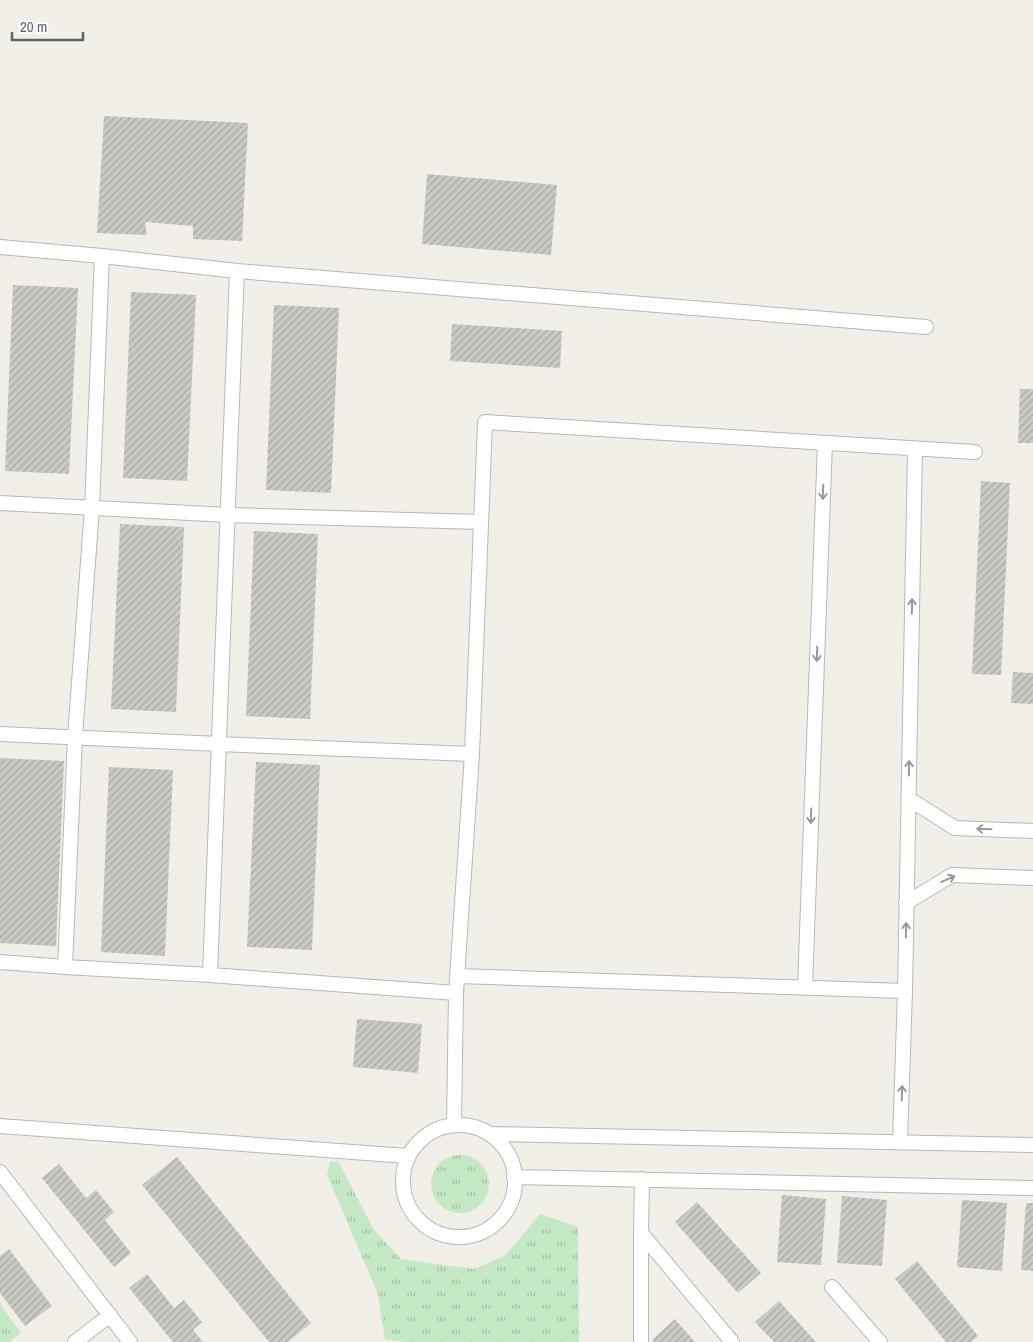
<svg xmlns="http://www.w3.org/2000/svg" width="1033" height="1342" font-family="'Archivo Narrow',sans-serif">
	<style>
		.grass { fill: url(#grass-tufts) }
		.building { fill: url(#building-hatch) }
		.lines { fill: none; stroke-linecap: round; stroke-linejoin: round }
		.lane-casing { stroke: #b5b8bc; stroke-width: 16 }
		.lane { stroke: #fff; stroke-width: 14 }
		.oneway { stroke: #979a9d }
	</style>
	<defs>
		<pattern id="grass-tufts" width="24" height="20" patternUnits="userSpaceOnUse" patternTransform="scale(1.25)"><rect width="24" height="20" fill="#c5e8c5"/><path d="M3 7l-1-3M5 7V3M7 7l1-3M15 17l-1-3M17 17v-4M19 17l1-3" fill="none" stroke="#a3c0a4"/></pattern>
		<pattern id="building-hatch" width="6" height="6" patternUnits="userSpaceOnUse" patternTransform="scale(1.25)"><rect width="6" height="6" fill="#cccac5"/><path d="M-1 1l2-2M0 6l6-6M5 7l2-2" fill="none" stroke="#a9a8a4"/></pattern>
	</defs>
	<rect width="100%" height="100%" fill="#f1efe8"/>
	<path class="grass" d="M431 1184a29 29 0 1 1 58 0a29 29 0 1 1-58 0Z
		M 338,1161 L 374,1230 L 401,1259 L 474,1269 L 506,1255 L 540,1214 L 578,1227 L 579,1342 L 408,1342 L 385,1340 L 378,1294 L 327,1175 L 330,1162 Z
		M 0,1304 L 21,1333 L 9,1342 L 0,1342 Z"/>
	<path class="building" d="M 104,116 L 248,123 L 242,241 L 193,239 L 193,226 L 145,222 L 147,235 L 97,233 Z
		M 427,174 L 557,185 L 551,255 L 422,244 Z
		M 13,285 L 78,288 L 69,474 L 5,471 Z
		M 131,292 L 196,295 L 187,481 L 123,478 Z
		M 274,305 L 339,308 L 331,493 L 266,490 Z
		M 452,324 L 562,331 L 560,368 L 450,361 Z
		M 1020,389 L 1033,389 L 1033,443 L 1018,443 Z
		M 981,481 L 1010,483 L 1001,675 L 972,674 Z
		M 120,524 L 184,527 L 176,712 L 111,709 Z
		M 254,531 L 318,534 L 310,719 L 246,716 Z
		M 1013,672 L 1033,673 L 1033,704 L 1011,703 Z
		M 0,758 L 64,761 L 56,946 L 0,943 Z
		M 256,762 L 320,765 L 312,950 L 247,947 Z
		M 109,767 L 173,770 L 165,956 L 101,952 Z
		M 357,1019 L 422,1024 L 418,1073 L 353,1067 Z
		M 177,1157 L 311,1323 L 288,1342 L 269,1342 L 142,1185 Z
		M 59,1164 L 86,1198 L 96,1190 L 114,1212 L 105,1220 L 131,1253 L 114,1267 L 42,1178 Z
		M 782,1195 L 826,1199 L 821,1265 L 777,1262 Z
		M 842,1196 L 887,1200 L 882,1266 L 837,1263 Z
		M 962,1200 L 1007,1203 L 1002,1271 L 957,1267 Z
		M 697,1202 L 761,1273 L 738,1293 L 675,1222 Z
		M 1026,1203 L 1033,1203 L 1033,1271 L 1021,1270 Z
		M 9,1249 L 52,1306 L 25,1326 L 0,1293 L 0,1256 Z
		M 917,1261 L 978,1336 L 971,1342 L 946,1342 L 895,1279 Z
		M 147,1274 L 174,1308 L 184,1300 L 202,1322 L 193,1330 L 203,1342 L 173,1342 L 129,1288 Z
		M 779,1301 L 816,1342 L 774,1342 L 755,1322 Z
		M 675,1319 L 695,1342 L 654,1342 L 652,1340 Z"/>
	<g class="lines">
		<g class="lane-casing">
			<path id="lane" d="M 0,247 L 102,256 L 237,271 L 926,327
				M 0,503 L 228,515 L 481,522
				M 0,734 L 219,744 L 472,754
				M 909,799 L 955,828 L 1033,831
				M 906,903 L 952,875 L 1033,878
				M 0,962 L 65,967 L 210,975 L 456,993
				M 65,967 L 75,737 L 92,508 L 102,256
				M 210,975 L 237,271
				M 458,976 L 905,991
				M 805,987 L 825,443
				M 454,1124 L 456,993 L 472,754 L 485,422 L 975,452
				M403 1181a56 56 0 1 1 112 0a56 56 0 1 1-112 0Z
				M 0,1126 L 407,1156
				M 491,1134 L 1033,1145
				M 900,1142 L 905,991 L 915,449
				M 0,1172 L 130,1342
				M 514,1177 L 1033,1188
				M 641,1233 L 732,1342
				M 832,1287 L 880,1342
				M 75,1342 L 110,1315
				M 641,1342 L 641,1233 L 642,1179"/>
		</g>
		<use href="#lane" class="lane"/>
	</g>
	<defs><path id="oneway-shaft" d="M-6 0H5M1.5-3L5.5 0L1.5 3" fill="none" stroke-width="1.6" stroke-linecap="round" stroke-linejoin="round" transform="scale(1.25)"/></defs>
	<g class="oneway">
		<use href="#oneway-shaft" transform="translate(823 492) rotate(92)"/>
		<use href="#oneway-shaft" transform="translate(912 606) rotate(-89)"/>
		<use href="#oneway-shaft" transform="translate(817 654) rotate(92)"/>
		<use href="#oneway-shaft" transform="translate(909 768) rotate(-89)"/>
		<use href="#oneway-shaft" transform="translate(811 816) rotate(92)"/>
		<use href="#oneway-shaft" transform="translate(984 829) rotate(-178)"/>
		<use href="#oneway-shaft" transform="translate(948 879) rotate(-24)"/>
		<use href="#oneway-shaft" transform="translate(906 930) rotate(-89)"/>
		<use href="#oneway-shaft" transform="translate(902 1093) rotate(-88)"/>
	</g>
	<path d="M12 32v8h71v-8" fill="none" stroke="#5f6368" stroke-width="2.5"/>
	<text x="20" y="32" font-size="15" fill="#5f6368" stroke="#ffffff" stroke-width="4" paint-order="stroke">20 m</text>
</svg>
